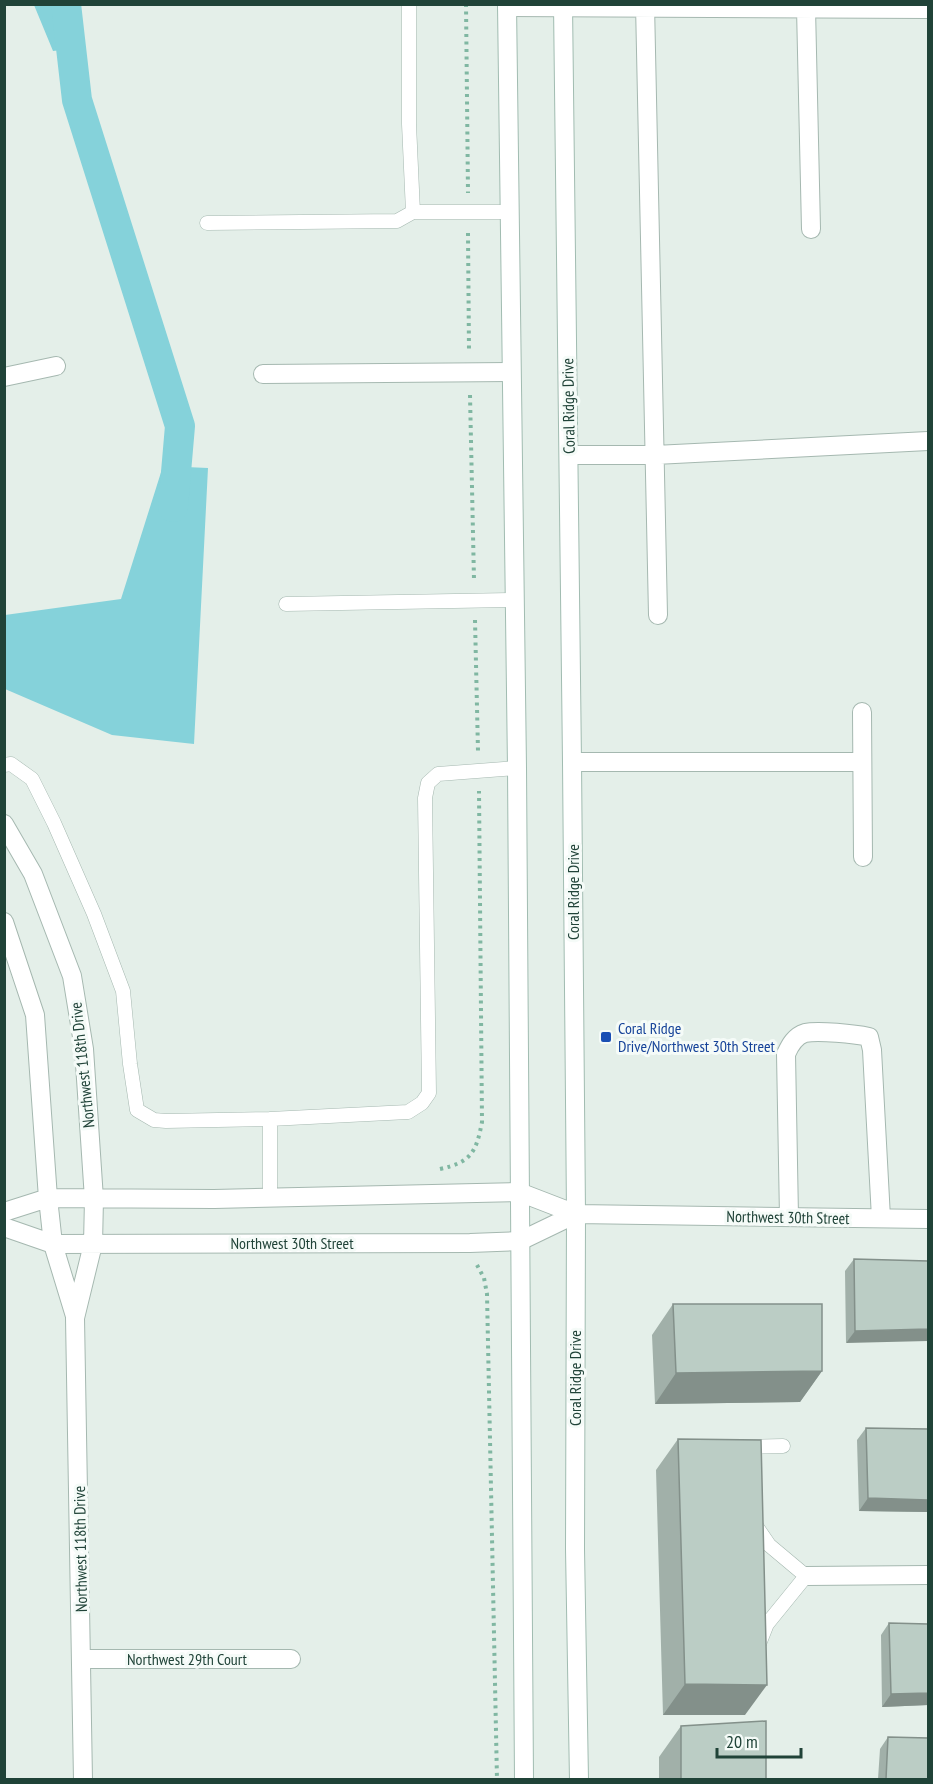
<svg xmlns="http://www.w3.org/2000/svg" width="933" height="1784" font-family="'PT Sans Narrow',sans-serif">
	<style>
		.water { fill: #85d2da }
		.lines { fill: none; stroke-linecap: round; stroke-linejoin: round }
		.canal { stroke: #85d2da; stroke-width: 30 }
		.lane-casing { stroke: #a5b8b0; stroke-width: 15 }
		.street-casing { stroke: #a5b8b0; stroke-width: 20 }
		.secondary-casing { stroke: #a1bcb1; stroke-width: 20 }
		.path { stroke: #80b7a2; stroke-width: 4; stroke-dasharray: 3 4.5; stroke-linecap: butt }
		.lane { stroke: #fff; stroke-width: 14 }
		.street { stroke: #fff; stroke-width: 18 }
		.secondary { stroke: #fff; stroke-width: 18 }
		.wall { fill: #a1b0a9 }
		.shaded-wall { fill: #83908a }
		.building { fill: #bbcdc5; stroke: #83908a; stroke-width: 1.5 }
		.transit-dot { fill: #1a4fb4; stroke: #f5fbf8; stroke-width: 2 }
		.labels { text-anchor: middle; dominant-baseline: central; stroke-width: 6; stroke-linejoin: round; paint-order: stroke }
		.street-label { font-size: 16px; fill: #204338; stroke: #f5fbf8 }
		.transit-label { font-size: 16px; fill: #164399; stroke: #f5fbf8; text-anchor: start }
	</style>
	<rect width="100%" height="100%" fill="#e4efe9"/>
	<path class="water" d="M 34,5 L 80,5 L 80,48 L 53,51 Z
		M 163,466 L 208,468 L 194,744 L 112,735 L 5,689 L 5,615 L 121,599 Z"/>
	<g class="lines">
		<path class="canal" d="M 66,4 L 77,100 L 180,426 L 173,507"/>
		<g class="lane-casing">
			<path id="lane" d="M 409,4 L 409,124 L 413,212 L 509,212
				M 207,223 L 397,221 L 413,212
				M 286,604 L 514,600
				M 4,765 L 11,764 L 32,779 L 54,823 L 94,914 L 123,991 L 130,1064 L 137,1110 L 154,1120 L 166,1121 L 270,1119
				M 270,1197 L 270,1119 L 408,1112 L 422,1103 L 429,1093 L 425,798 L 428,783 L 438,774 L 517,768
				M 745,1447 L 783,1446
				M 754,1523 L 769,1545 L 806,1576 L 767,1624 L 759,1644"/>
		</g>
		<g class="street-casing">
			<path id="street" d="M 645,4 L 658,615
				M 507,7 L 928,9
				M 806,8 L 811,229
				M 263,374 L 511,372
				M 4,377 L 56,366
				M 569,455 L 655,455 L 928,441
				M 862,712 L 863,857
				M 572,762 L 862,762
				M 4,824 L 33,874 L 72,976 L 84,1049 L 94,1199 L 93,1244 L 75,1318 L 83,1780
				M 4,922 L 35,1015 L 48,1198 L 53,1244 L 75,1316
				M 4,1212 L 48,1198 L 214,1199 L 519,1192 L 576,1214 L 928,1219
				M 789,1217 L 786,1054 C 790,1045 795,1036 805,1033 C 818,1030 855,1034 869,1037 L 872,1050 L 881,1218
				M 4,1227 L 53,1244 L 470,1243 L 520,1241 L 576,1214
				M 806,1576 L 928,1575
				M 82,1659 L 291,1659"/>
		</g>
		<g class="secondary-casing">
			<path id="secondary" d="M 507,4 L 517,768 L 524,1780
				M 563,4 L 572,762 L 576,1214 L 575,1549 L 579,1780"/>
		</g>
		<path class="path" d="M 466,4 L 468,193
			M 468,233 L 469,352
			M 470,395 L 474,580
			M 475,620 L 478,751
			M 440,1169 C 471,1162 476,1153 482,1122 L 479,791
			M 477,1265 L 484,1278 L 487,1294 L 497,1780"/>
		<use href="#lane" class="lane"/>
		<use href="#street" class="street"/>
		<use href="#secondary" class="secondary"/>
	</g>
	<path class="wall" d="M 854,1259 L 928,1261 L 846,1343 L 845,1271 Z
		M 673,1304 L 822,1371 L 800,1402 L 655,1404 L 652,1335 Z
		M 866,1428 L 928,1429 L 928,1512 L 859,1511 L 857,1440 Z
		M 678,1439 L 745,1715 L 663,1715 L 656,1470 Z
		M 889,1623 L 928,1705 L 882,1707 L 881,1635 Z
		M 681,1726 L 766,1779 L 659,1779 L 659,1757 Z
		M 888,1737 L 928,1779 L 878,1779 L 880,1749 Z"/>
	<path class="shaded-wall" d="M 928,1329 L 928,1341 L 846,1343 L 855,1331 Z
		M 822,1371 L 800,1402 L 655,1404 L 676,1373 Z
		M 868,1498 L 928,1500 L 928,1512 L 859,1511 Z
		M 685,1684 L 767,1685 L 745,1715 L 663,1715 Z
		M 928,1693 L 928,1705 L 882,1707 L 891,1694 Z"/>
	<path class="building" d="M 854,1259 L 928,1261 L 928,1329 L 855,1331 Z
		M 673,1304 L 822,1304 L 822,1371 L 676,1373 Z
		M 866,1428 L 928,1429 L 928,1500 L 868,1498 Z
		M 678,1439 L 761,1440 L 767,1685 L 685,1684 Z
		M 889,1623 L 928,1624 L 928,1693 L 891,1694 Z
		M 766,1721 L 766,1779 L 681,1779 L 681,1726 Z
		M 888,1737 L 928,1738 L 928,1779 L 886,1779 Z"/>
	<rect class="transit-dot" x="600" y="1031" width="12" height="12" rx="3"/>
	<g class="labels">
		<g class="street-label">
			<text transform="translate(568 406) rotate(-91)">Coral Ridge Drive</text>
			<text transform="translate(573 892) rotate(-90)">Coral Ridge Drive</text>
			<text transform="translate(82 1065) rotate(-96)">Northwest 118th Drive</text>
			<text transform="translate(788 1217) rotate(1)">Northwest 30th Street</text>
			<text x="292" y="1243">Northwest 30th Street</text>
			<text transform="translate(575 1378) rotate(-90)">Coral Ridge Drive</text>
			<text transform="translate(80 1549) rotate(-91)">Northwest 118th Drive</text>
			<text x="187" y="1659">Northwest 29th Court</text>
		</g>
		<g class="transit-label">
			<text x="618" y="1028">Coral Ridge<tspan x="618" dy="18">Drive/Northwest 30th Street</tspan></text>
		</g>
	</g>
	<rect width="933" height="1784" fill="none" stroke="#204338" stroke-width="12"/>
	<path d="M717 1748v9h84v-9" fill="none" stroke="#204338" stroke-width="3"/>
	<text x="726" y="1748" font-size="18" fill="#204338" stroke="#f5fbf8" stroke-width="4.5" paint-order="stroke">20 m</text>
</svg>
